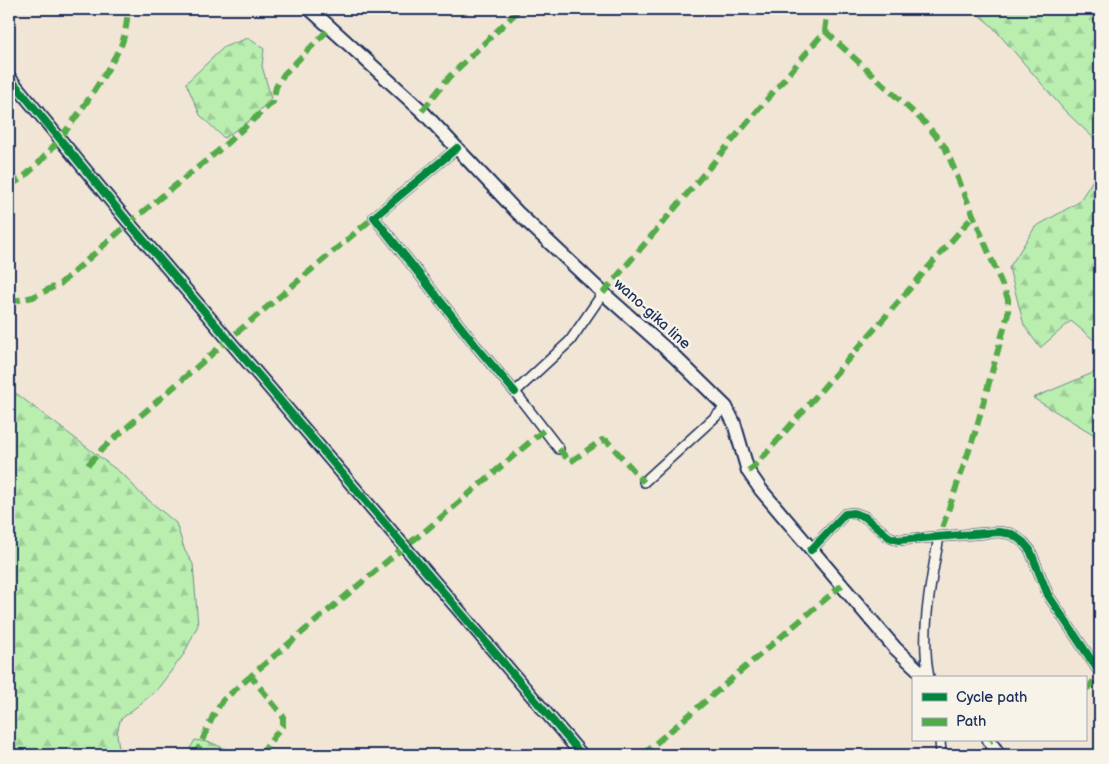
<svg xmlns="http://www.w3.org/2000/svg" width="1109" height="764" font-family="'Balsamiq Sans',sans-serif">
	<style>
		.forest { fill: url(#forest-firs); stroke: #6a8e86 }
		.lines { fill: none; stroke-linecap: round; stroke-linejoin: round }
		.minor-casing { stroke: #1b2f5e; stroke-width: 12 }
		.tertiary-casing { stroke: #1b2f5e; stroke-width: 15 }
		.secondary-casing { stroke: #1b2f5e; stroke-width: 16 }
		.minor { stroke: #f7f3e8; stroke-width: 9 }
		.tertiary { stroke: #f7f3e8; stroke-width: 11 }
		.secondary { stroke: #f7f3e8; stroke-width: 12 }
		.quiet { stroke: #52ab49; stroke-width: 6; stroke-dasharray: 12 6; stroke-linecap: butt }
		.cycleway-casing { stroke: #f7f3e8; stroke-width: 11 }
		.cycleway { stroke: #00873e; stroke-width: 8 }
		.labels { text-anchor: middle; dominant-baseline: central; stroke-width: 5; stroke-linejoin: round; paint-order: stroke }
		.street-label { font-size: 15px; fill: #1b2f5e; stroke: #f7f3e8 }
	</style>
	<defs>
		<pattern id="forest-firs" width="22" height="20" patternUnits="userSpaceOnUse" patternTransform="scale(1.25)"><rect width="22" height="20" fill="#b9eeaf"/><path d="M5 1l3.5 6h-7zM16 11l3.5 6h-7z" fill="#9ecc99"/></pattern>
	</defs>
	<rect width="100%" height="100%" fill="#f1e5d5"/>
	<filter id="ink" filterUnits="userSpaceOnUse"><feTurbulence type="fractalNoise" baseFrequency=".02" numOctaves="2"/><feDisplacementMap in="SourceGraphic" scale="10" xChannelSelector="R" yChannelSelector="G"/><feConvolveMatrix kernelMatrix="1 2 1 2 8 2 1 2 1" color-interpolation-filters="sRGB"/></filter>
	<g filter="url(#ink)">
		<path class="forest" d="M 972,9 L 1100,9 L 1100,144 L 1065,111 L 992,26 Z
			M 248,38 L 264,49 L 262,66 L 271,98 L 252,119 L 224,138 L 200,115 L 186,83 L 224,47 Z
			M 1100,169 L 1100,345 L 1071,321 L 1040,348 L 1024,325 L 1009,268 L 1035,227 L 1079,202 Z
			M 1100,370 L 1100,447 L 1093,434 L 1033,398 Z
			M 9,388 L 126,477 L 139,492 L 176,523 L 185,551 L 193,564 L 198,625 L 184,654 L 156,691 L 120,720 L 117,734 L 119,749 L 122,755 L 9,755 Z
			M 195,740 L 212,743 L 239,755 L 186,755 Z"/>
		<g class="lines">
			<g class="minor-casing">
				<path id="minor" d="M 457,148 L 374,217 L 476,346 L 515,392
					M 559,449 L 515,392 L 570,341 L 603,293
					M 644,482 L 726,407
					M 811,550 L 845,514 L 854,513 L 865,517 L 889,537 L 898,540 L 999,532 L 1012,534 L 1023,542 L 1030,550 L 1048,595 L 1100,673
					M 929,678 C 920,631 931,582 939,537
					M 940,740 L 941,755"/>
			</g>
			<g class="tertiary-casing">
				<path id="tertiary" d="M 9,77 L 129,223 L 582,755"/>
			</g>
			<g class="secondary-casing">
				<path id="secondary" d="M 310,9 L 422,111 L 517,212 L 603,293 L 674,356 L 726,407 L 734,423 L 748,471 L 761,490 L 895,648 L 927,678
					M 989,740 L 999,755"/>
			</g>
			<use href="#minor" class="minor"/>
			<use href="#tertiary" class="tertiary"/>
			<use href="#secondary" class="secondary"/>
			<path class="quiet" d="M 310,9 L 311,9
				M 825,31 L 926,124 L 945,147 L 1008,299 L 1008,314 L 975,433 L 939,537
				M 422,111 L 449,77 L 520,9
				M 9,185 C 41,176 108,74 122,43 C 126,32 127,20 128,9
				M 603,293 L 825,31 L 828,9
				M 9,302 L 33,297 L 60,284 L 129,223 L 218,151 L 273,102 L 276,87 L 284,74 L 330,28
				M 559,449 L 570,462 L 602,440 L 607,441 L 644,482
				M 88,465 L 103,448 L 228,340 L 374,217
				M 748,471 L 756,465 L 974,215
				M 1085,689 L 1089,687 L 1100,672
				M 990,741 L 992,740
				M 193,755 L 197,752 L 213,716 L 222,701 L 251,676
				M 260,755 L 283,725 L 283,716 L 254,680 L 251,676 L 255,672 L 404,547 L 424,532 L 544,430
				M 642,755 L 842,585"/>
			<g class="cycleway-casing">
				<path id="cycleway" d="M 9,77 L 129,223 L 582,755
					M 457,148 L 374,217 L 476,346 L 515,392
					M 811,550 L 845,514 L 854,513 L 865,517 L 889,537 L 898,540 L 999,532 L 1012,534 L 1023,542 L 1030,550 L 1048,595 L 1100,673"/>
			</g>
			<use href="#cycleway" class="cycleway"/>
		</g>
	</g>
	<g class="labels">
		<g class="street-label">
			<text transform="translate(652 314) rotate(42)">wano-gika line</text>
		</g>
	</g>
	<rect width="1109" height="764" fill="none" stroke="#f7f3e8" stroke-width="30"/>
	<rect x="15" y="15" width="1079" height="734" fill="none" stroke="#1b2f5e" stroke-width="2" filter="url(#ink)"/>
	<rect x="912" y="676" width="175" height="65" fill="#f7f3e8" stroke="#9fa5b1"/>
	<rect x="922" y="693" width="25" height="8" fill="#00873e" stroke="#9fa5b1"/>
	<text x="956" y="702" font-size="15" fill="#1b2f5e">Cycle path</text>
	<rect x="922" y="718" width="25" height="8" fill="#52ab49" stroke="#9fa5b1"/>
	<text x="956" y="726" font-size="15" fill="#1b2f5e">Path</text>
</svg>
